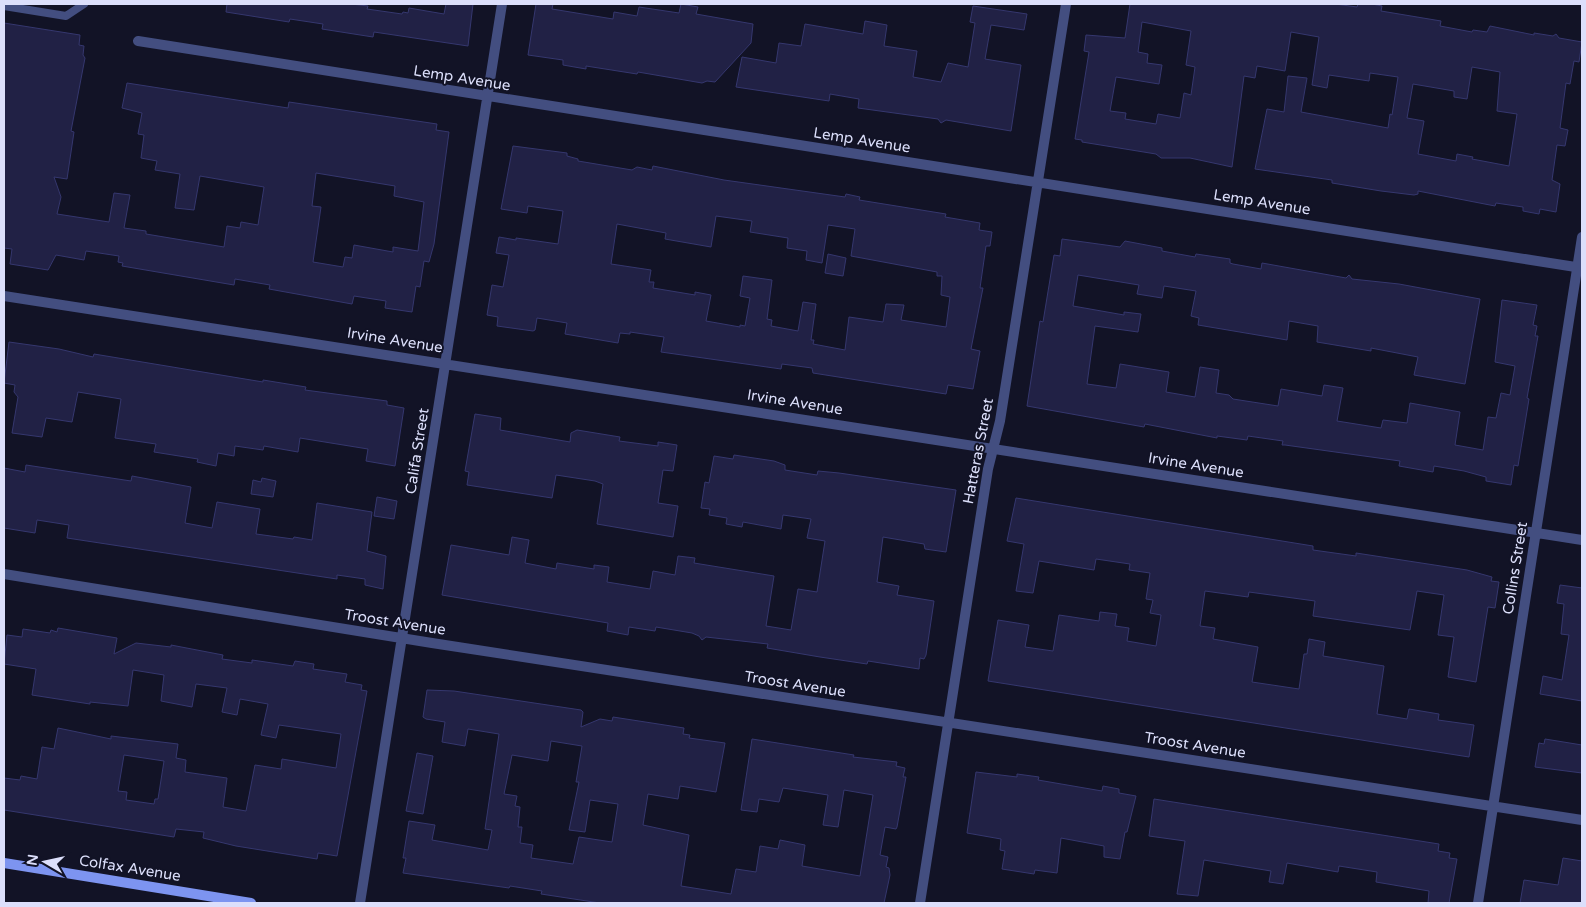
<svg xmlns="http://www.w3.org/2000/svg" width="1586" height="907" font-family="'Varela Round',sans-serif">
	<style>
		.building { fill: #212145; stroke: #35376e; fill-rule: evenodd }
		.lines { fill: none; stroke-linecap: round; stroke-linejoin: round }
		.lane { stroke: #434e80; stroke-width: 8 }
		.street { stroke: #434e80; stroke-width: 10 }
		.secondary { stroke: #7d94f0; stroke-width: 10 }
		.labels { text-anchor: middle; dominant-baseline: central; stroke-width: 4; stroke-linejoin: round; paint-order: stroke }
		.street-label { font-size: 15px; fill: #dcdffb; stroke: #121326 }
	</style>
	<rect width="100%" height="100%" fill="#121326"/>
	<path class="building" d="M 227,4 L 351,4 L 368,6 L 367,9 L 402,14 L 403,12 L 408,13 L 409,8 L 444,14 L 446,4 L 473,4 L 468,46 L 374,32 L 373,37 L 322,29 L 323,24 L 290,19 L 289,22 L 226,12 Z
		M 536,4 L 553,4 L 552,9 L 613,19 L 614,12 L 637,16 L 639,7 L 679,13 L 681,4 L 698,7 L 696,14 L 753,24 L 751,43 L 715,82 L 707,81 L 702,83 L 638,72 L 637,74 L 586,66 L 586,69 L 563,65 L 563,60 L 528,55 Z
		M 1130,4 L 1335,4 L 1357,7 L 1358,4 L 1372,4 L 1382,6 L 1381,11 L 1441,21 L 1440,26 L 1472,32 L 1473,30 L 1487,32 L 1490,26 L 1534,35 L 1534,33 L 1553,36 L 1556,34 L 1559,38 L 1582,42 L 1579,62 L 1574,61 L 1570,84 L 1566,83 L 1560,128 L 1568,130 L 1565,146 L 1557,145 L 1552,180 L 1560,184 L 1556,212 L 1540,209 L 1539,214 L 1523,211 L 1523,207 L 1496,203 L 1495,206 L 1418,191 L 1418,194 L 1414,195 L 1381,191 L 1332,183 L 1332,180 L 1255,169 L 1267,109 L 1284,112 L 1288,76 L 1307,78 L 1301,112 L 1388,128 L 1390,114 L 1392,115 L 1398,77 L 1370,73 L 1369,81 L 1329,75 L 1327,88 L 1312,85 L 1319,37 L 1291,32 L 1285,71 L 1257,66 L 1255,78 L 1244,76 L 1232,167 L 1190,158 L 1161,158 L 1156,154 L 1082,142 L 1082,140 L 1075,139 L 1089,52 L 1084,51 L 1086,35 L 1125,38 ZM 1142,22 L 1191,31 L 1186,65 L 1195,67 L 1191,95 L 1184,93 L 1180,118 L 1158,114 L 1156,124 L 1125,119 L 1126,113 L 1110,111 L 1116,77 L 1159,84 L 1162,65 L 1147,63 L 1148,54 L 1138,52 ZM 1472,67 L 1500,72 L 1497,111 L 1517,114 L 1509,166 L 1472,159 L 1473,157 L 1457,154 L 1456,161 L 1418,154 L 1424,121 L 1407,118 L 1413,84 L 1454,91 L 1454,97 L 1467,99 Z
		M 973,6 L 1027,14 L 1024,30 L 991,25 L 985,59 L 1021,65 L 1011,131 L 946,120 L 941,123 L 938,119 L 858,108 L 859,99 L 830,94 L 829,101 L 736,87 L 742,57 L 776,63 L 779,43 L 801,46 L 805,24 L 863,34 L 865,21 L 887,25 L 884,46 L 917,51 L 913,77 L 941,82 L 948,63 L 968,67 L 975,23 L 970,22 Z
		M 4,23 L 80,35 L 79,45 L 84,46 L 83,55 L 85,58 L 71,131 L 74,132 L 67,179 L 54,177 L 61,197 L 57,214 L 109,222 L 114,193 L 130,195 L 124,228 L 146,231 L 146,234 L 224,247 L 227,226 L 240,228 L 241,222 L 258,225 L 264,187 L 200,176 L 194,210 L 175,208 L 180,174 L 155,170 L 157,161 L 141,158 L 144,135 L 138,134 L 142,113 L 122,108 L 127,83 L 288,108 L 289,102 L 437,124 L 436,130 L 449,132 L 434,244 L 429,262 L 424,261 L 420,287 L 416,286 L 412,312 L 385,308 L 386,301 L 354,296 L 352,304 L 269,289 L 270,285 L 235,279 L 234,285 L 122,266 L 123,263 L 118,262 L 119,256 L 86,251 L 84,260 L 56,255 L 48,270 L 10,264 L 12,249 L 4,248 ZM 316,173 L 395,186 L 394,196 L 424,202 L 418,251 L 393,247 L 393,252 L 354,245 L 352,258 L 345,257 L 343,267 L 313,262 L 321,207 L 312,206 Z
		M 513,146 L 567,153 L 567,156 L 578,159 L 578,161 L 632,170 L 637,167 L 652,170 L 653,166 L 724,180 L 845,197 L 846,194 L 860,197 L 859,200 L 946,214 L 945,217 L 980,223 L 979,230 L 992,232 L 990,246 L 986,246 L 980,288 L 983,288 L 971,349 L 980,351 L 973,389 L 948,385 L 946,394 L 813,373 L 812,368 L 782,364 L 781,369 L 661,352 L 664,337 L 630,332 L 630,334 L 620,333 L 618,343 L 565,334 L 567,323 L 537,318 L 535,330 L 533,331 L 497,326 L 498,317 L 487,315 L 492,285 L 503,287 L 509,255 L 496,253 L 499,237 L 516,240 L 516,238 L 558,244 L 563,211 L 528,206 L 527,213 L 501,209 ZM 716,216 L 752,221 L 750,232 L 788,238 L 787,248 L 807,251 L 806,260 L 822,263 L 828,225 L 855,229 L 851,256 L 937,272 L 937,276 L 942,276 L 941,295 L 950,297 L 946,327 L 901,320 L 904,305 L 886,304 L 883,322 L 849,317 L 845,350 L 813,344 L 814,340 L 811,340 L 816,304 L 803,302 L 798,331 L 771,326 L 772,320 L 767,319 L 772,280 L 743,276 L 740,296 L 750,298 L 745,326 L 740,325 L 740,327 L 706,321 L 711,295 L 695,292 L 695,295 L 653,288 L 654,282 L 649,282 L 651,270 L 611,264 L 617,224 L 666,233 L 665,239 L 711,247 Z
		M 1062,239 L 1120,247 L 1125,241 L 1162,248 L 1162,251 L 1195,257 L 1196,254 L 1230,259 L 1230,263 L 1233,264 L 1261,269 L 1262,263 L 1346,278 L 1349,275 L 1352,279 L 1399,284 L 1480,299 L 1465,384 L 1414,375 L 1418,357 L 1371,348 L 1371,351 L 1317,342 L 1318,326 L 1289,321 L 1287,340 L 1198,325 L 1199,318 L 1191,316 L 1196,291 L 1164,286 L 1162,298 L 1137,294 L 1139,285 L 1078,275 L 1073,306 L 1124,315 L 1124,312 L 1141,314 L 1138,332 L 1095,326 L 1087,384 L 1116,388 L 1120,364 L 1169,372 L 1166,392 L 1195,397 L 1200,367 L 1219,370 L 1216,393 L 1229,395 L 1233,399 L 1278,406 L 1281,389 L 1322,396 L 1324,385 L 1343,388 L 1337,421 L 1381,428 L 1383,420 L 1407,423 L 1410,403 L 1460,412 L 1455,445 L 1483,450 L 1488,417 L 1496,418 L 1501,393 L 1510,395 L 1515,366 L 1495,362 L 1502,300 L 1537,305 L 1533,325 L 1537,326 L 1535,336 L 1538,336 L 1527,398 L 1529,399 L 1518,466 L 1514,465 L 1511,485 L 1486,481 L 1486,477 L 1464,471 L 1434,466 L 1433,472 L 1399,466 L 1400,461 L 1285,445 L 1282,445 L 1283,441 L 1248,436 L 1247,440 L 1217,436 L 1217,438 L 1145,424 L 1144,427 L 1027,406 L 1040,321 L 1043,322 L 1054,255 L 1060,256 Z
		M 828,254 L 846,258 L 843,276 L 825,273 Z
		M 9,342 L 59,349 L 93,357 L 94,354 L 263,382 L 263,380 L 306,387 L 305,390 L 387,401 L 387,405 L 404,408 L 395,466 L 366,461 L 368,449 L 300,438 L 298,452 L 264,446 L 263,450 L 235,446 L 234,456 L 218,453 L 216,466 L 197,462 L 198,459 L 154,452 L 156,444 L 115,438 L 121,399 L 78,392 L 72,422 L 46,418 L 42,437 L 12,433 L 18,397 L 14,392 L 15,385 L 4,383 Z
		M 475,414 L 501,418 L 500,430 L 570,442 L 571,433 L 577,430 L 620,437 L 619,441 L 658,446 L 658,442 L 677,445 L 673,471 L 663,470 L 658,503 L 678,506 L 673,537 L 597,524 L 603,484 L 595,481 L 556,475 L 552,498 L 467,485 L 469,472 L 465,471 Z
		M 734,455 L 774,461 L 785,465 L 785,470 L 817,475 L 818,471 L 839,473 L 956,490 L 946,552 L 925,549 L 924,544 L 883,537 L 877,582 L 899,586 L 897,595 L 934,601 L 926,655 L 924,659 L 920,658 L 919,669 L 868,661 L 867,664 L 820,657 L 767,648 L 768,644 L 706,637 L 702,640 L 699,636 L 692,633 L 656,627 L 655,631 L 629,627 L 628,635 L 607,631 L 608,623 L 442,595 L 451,545 L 509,555 L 512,537 L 529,540 L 525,563 L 556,569 L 557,563 L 594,569 L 594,565 L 609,567 L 607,582 L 650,589 L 653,571 L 675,575 L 678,556 L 695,558 L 694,563 L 774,576 L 766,626 L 791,630 L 798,589 L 817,592 L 825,541 L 807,538 L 811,519 L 783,515 L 781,529 L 743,522 L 742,527 L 726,524 L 727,518 L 709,515 L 710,509 L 701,508 L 705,482 L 709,483 L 714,456 L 733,459 Z
		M 26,465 L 131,481 L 132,476 L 191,487 L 185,523 L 212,528 L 217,502 L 260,509 L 256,534 L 293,539 L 294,537 L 312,540 L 317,503 L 372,512 L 367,551 L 386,556 L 383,589 L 365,585 L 365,579 L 337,575 L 337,579 L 317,576 L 67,538 L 69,525 L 37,520 L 35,533 L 4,528 L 4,468 L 25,472 Z
		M 262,478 L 276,481 L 273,497 L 251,494 L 253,480 L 261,482 Z
		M 377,497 L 397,501 L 394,519 L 374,516 Z
		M 1016,498 L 1313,546 L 1313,550 L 1356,556 L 1356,553 L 1467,570 L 1492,577 L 1491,581 L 1499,582 L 1495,608 L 1488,607 L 1476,682 L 1448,677 L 1454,637 L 1438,635 L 1444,595 L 1417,591 L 1410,630 L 1313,616 L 1315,601 L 1249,592 L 1248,597 L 1205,591 L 1200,626 L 1215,628 L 1213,639 L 1258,647 L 1252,682 L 1299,689 L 1304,654 L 1307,654 L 1309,639 L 1325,642 L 1323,656 L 1384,666 L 1377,714 L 1407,719 L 1409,709 L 1439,714 L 1438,720 L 1474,725 L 1469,757 L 988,681 L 998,620 L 1029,625 L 1025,647 L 1053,651 L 1059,615 L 1099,621 L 1100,612 L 1117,614 L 1115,626 L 1129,628 L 1127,641 L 1156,646 L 1161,615 L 1150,613 L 1153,600 L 1146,599 L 1150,573 L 1129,570 L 1130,564 L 1096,559 L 1094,570 L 1039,561 L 1033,593 L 1016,591 L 1024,544 L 1007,541 Z
		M 1560,585 L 1582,588 L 1582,701 L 1540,694 L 1543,676 L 1562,680 L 1569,635 L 1561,634 L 1564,604 L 1557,603 Z
		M 58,628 L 117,638 L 114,654 L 136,643 L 171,647 L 171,645 L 223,655 L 222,659 L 252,663 L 252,660 L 293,666 L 295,661 L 314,664 L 313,669 L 347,674 L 345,682 L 362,685 L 361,690 L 367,691 L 337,856 L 318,853 L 317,859 L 236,846 L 203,838 L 204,832 L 176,829 L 174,837 L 4,810 L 4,778 L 20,780 L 21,776 L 37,779 L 42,747 L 54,749 L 58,728 L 111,739 L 111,736 L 178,744 L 176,758 L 186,760 L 185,772 L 227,778 L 223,807 L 246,811 L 255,765 L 281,769 L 282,759 L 336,768 L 341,734 L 279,725 L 276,738 L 261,735 L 268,704 L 240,699 L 237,715 L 222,712 L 227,688 L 196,684 L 192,707 L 161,701 L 164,675 L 133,670 L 128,706 L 90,702 L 90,704 L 32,695 L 36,669 L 4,664 L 7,635 L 22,637 L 23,629 L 50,633 L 51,630 L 57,632 ZM 124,755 L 164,761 L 158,799 L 155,799 L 154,804 L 126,800 L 127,792 L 118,791 Z
		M 427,690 L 454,691 L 581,710 L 583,712 L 581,727 L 600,719 L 612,721 L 613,717 L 684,728 L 683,734 L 690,735 L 689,738 L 725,743 L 716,792 L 680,786 L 678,799 L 648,794 L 643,825 L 689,835 L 681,886 L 731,894 L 736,869 L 756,872 L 760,846 L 778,849 L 780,840 L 805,845 L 802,866 L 860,876 L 873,795 L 844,790 L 838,827 L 823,825 L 828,795 L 783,788 L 779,802 L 759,799 L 757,812 L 741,810 L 752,739 L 854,755 L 853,757 L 897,762 L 896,766 L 905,768 L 903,777 L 906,777 L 897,827 L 896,829 L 885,827 L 880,855 L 888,857 L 886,867 L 889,868 L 890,875 L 884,903 L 600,903 L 541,894 L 542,891 L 510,886 L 509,888 L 403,873 L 406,858 L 403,858 L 409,821 L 435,825 L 432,840 L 488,850 L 492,830 L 485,829 L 499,734 L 468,729 L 465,746 L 442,742 L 445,722 L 426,719 L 423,717 ZM 551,741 L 582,746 L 576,782 L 579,782 L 569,830 L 585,832 L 590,800 L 618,804 L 612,842 L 579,837 L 573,864 L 531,858 L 533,845 L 520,843 L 522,827 L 518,827 L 520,807 L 515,806 L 517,796 L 504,794 L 512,755 L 548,761 Z
		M 1545,739 L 1582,745 L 1582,773 L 1535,767 L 1539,743 L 1544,744 Z
		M 417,753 L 433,756 L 423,814 L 406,811 Z
		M 976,772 L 1017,777 L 1017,774 L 1039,777 L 1038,780 L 1102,791 L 1103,786 L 1119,789 L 1119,793 L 1136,796 L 1127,832 L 1125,832 L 1120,859 L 1104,857 L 1104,846 L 1061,838 L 1057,873 L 1035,870 L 1034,874 L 1002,869 L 1005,851 L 1000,850 L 1001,839 L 967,833 Z
		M 1154,799 L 1439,844 L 1438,851 L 1450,853 L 1449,858 L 1457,859 L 1449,903 L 1428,903 L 1429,891 L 1376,882 L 1377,872 L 1339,866 L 1338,872 L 1287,863 L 1283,884 L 1269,882 L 1271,871 L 1204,860 L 1198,896 L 1177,894 L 1185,841 L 1149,836 Z
		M 1563,858 L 1582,861 L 1582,903 L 1520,903 L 1524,880 L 1558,885 Z"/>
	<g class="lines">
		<path class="lane" d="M 4,6 L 66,16 L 84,4"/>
		<path class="street" d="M 138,41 L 1582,268
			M 4,296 L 1582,540
			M 4,574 L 432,643 L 1582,820
			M 360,903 L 502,4
			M 920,903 L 988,469 L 1000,421 L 1066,4
			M 1478,903 L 1582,237"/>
		<path class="secondary" d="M 4,863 L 251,903"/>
	</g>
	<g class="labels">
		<g class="street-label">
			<text transform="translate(462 78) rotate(9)">Lemp Avenue</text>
			<text transform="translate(862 140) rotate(9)">Lemp Avenue</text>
			<text transform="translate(1262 202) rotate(9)">Lemp Avenue</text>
			<text transform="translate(395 340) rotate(9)">Irvine Avenue</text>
			<text transform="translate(795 402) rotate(9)">Irvine Avenue</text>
			<text transform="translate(417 451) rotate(-81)">Califa Street</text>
			<text transform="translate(978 451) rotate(-79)">Hatteras Street</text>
			<text transform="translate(1196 465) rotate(9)">Irvine Avenue</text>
			<text transform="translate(1515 568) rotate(-81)">Collins Street</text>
			<text transform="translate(395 622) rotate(9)">Troost Avenue</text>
			<text transform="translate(795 684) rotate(9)">Troost Avenue</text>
			<text transform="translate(1195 745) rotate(9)">Troost Avenue</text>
			<text transform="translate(130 868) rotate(9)">Colfax Avenue</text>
		</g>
	</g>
	<rect width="1586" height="907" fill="none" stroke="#dcdffb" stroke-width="10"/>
	<g transform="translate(45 862) rotate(279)" stroke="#121326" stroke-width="4" paint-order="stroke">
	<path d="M0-4L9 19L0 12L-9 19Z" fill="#dcdffb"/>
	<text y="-8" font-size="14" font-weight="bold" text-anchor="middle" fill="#dcdffb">N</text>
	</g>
</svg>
